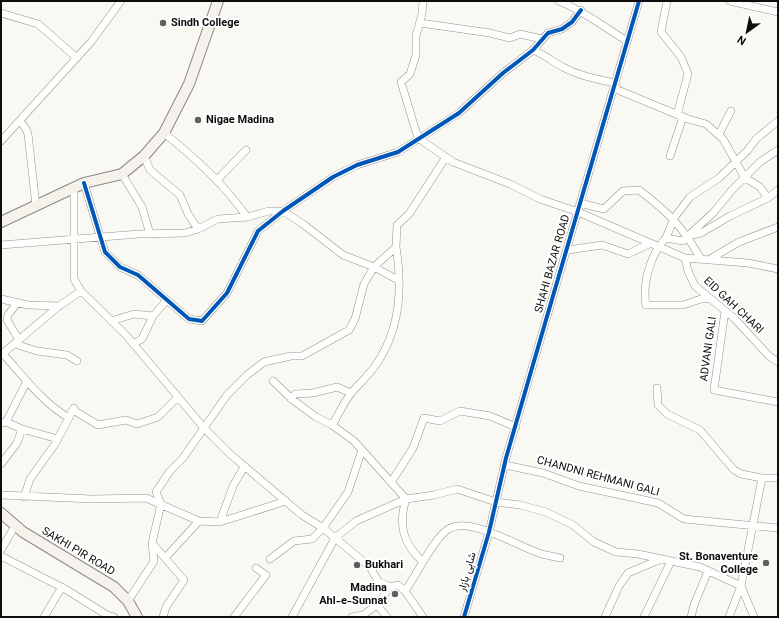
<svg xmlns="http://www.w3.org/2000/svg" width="779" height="618" font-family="Georgia,Vazirmatn,serif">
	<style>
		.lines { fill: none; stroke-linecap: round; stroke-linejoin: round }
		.street-casing { stroke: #949390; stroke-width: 8 }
		.secondary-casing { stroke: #8a8987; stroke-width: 12 }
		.street { stroke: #fefefd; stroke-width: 7 }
		.secondary { stroke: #f4f2ea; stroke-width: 10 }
		.cycleway-casing { stroke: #fff; stroke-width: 6 }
		.cycleway { stroke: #0057b8; stroke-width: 4 }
		.poi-dot { fill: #605f5d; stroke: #fff; stroke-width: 1.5 }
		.labels { text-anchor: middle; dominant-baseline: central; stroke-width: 4; stroke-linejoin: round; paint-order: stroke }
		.poi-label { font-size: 11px; font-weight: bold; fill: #0d0d0d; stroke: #fff; text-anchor: start }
		.street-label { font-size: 11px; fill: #0d0d0d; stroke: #fff }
	</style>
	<rect width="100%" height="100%" fill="#faf8f2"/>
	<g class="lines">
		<g class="street-casing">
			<path id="street" d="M 423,1 L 422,14 L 416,36 L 416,55 L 410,74 L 401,82 L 418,138 L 453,162 L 510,184 L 540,199 L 578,212 L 685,258 L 748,263 L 778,269
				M 559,1 C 584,11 604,27 627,41
				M 667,1 L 661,32 L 681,57 L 688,74 L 677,115
				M 730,1 L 778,12
				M 1,13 L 38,24 L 77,58
				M 420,23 L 490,33 L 510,38 L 520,34 L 542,39
				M 533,50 C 546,55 552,62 563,67 C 579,76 597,79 614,83 L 618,90 L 688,119 L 706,124 L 723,139 L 745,178 L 760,187 L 768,198
				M 20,121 L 26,129 L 28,134 L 36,206
				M 164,133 C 195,158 224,184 247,217
				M 719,134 L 731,111
				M 1,141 L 91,42 L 121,1
				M 144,156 L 150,170 L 180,195 L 188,214 L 198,229
				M 670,156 L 683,117
				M 122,174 L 142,207 L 150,234
				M 217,180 L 246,150
				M 84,183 L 105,252 L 120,267 L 138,275 L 189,319 L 202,321 L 227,293 L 258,231 L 283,211 L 333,177 L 357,165 L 398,152 L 459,113 L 503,73 L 533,50 L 548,33 L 562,29 L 572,22 L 581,10
				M 580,203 L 604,209 L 623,191 L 639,190 C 669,213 682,226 701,259
				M 689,235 L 714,212 L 732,190 L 760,162 L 778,150
				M 666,238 L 674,218 L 690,197 L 719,178 L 748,150 L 756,139 L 778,121
				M 1,245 L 139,234 L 185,233 L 198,229 L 218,219 L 247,217 L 269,211 L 283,211 L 303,224 L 343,255 L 374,267 L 398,280
				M 568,250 L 602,245 L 628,254 L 649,244
				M 685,258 L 688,271 L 695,286 L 734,318 L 769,356 L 778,362
				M 710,259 L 739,242 L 778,227
				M 81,291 L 126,335 L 204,428 L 230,454 L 302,515 L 323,528 L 370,567 L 378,581 L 390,587 L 398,585 L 405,591 L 423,617
				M 1,299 L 28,305 L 59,306
				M 709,299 L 701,299 L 683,305 L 646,305 C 642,283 651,253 666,238 L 683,241 L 688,236 L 701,233 L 730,216 L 768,198 L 778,190
				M 17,303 L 8,315 L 7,320 L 19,340
				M 725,311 L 714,390 L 778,402
				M 111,321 L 134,314 L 153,316
				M 15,344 L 37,351 L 67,355 L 77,361
				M 133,344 L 142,339 L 153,316 L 166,301
				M 3,354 C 23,376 43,403 69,418
				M 1,355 L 59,306 L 81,291 L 74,279 L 74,189
				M 273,381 L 293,400 L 316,417 L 332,425 L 354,441 L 406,499
				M 657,388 L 658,405 L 667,414 L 700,430 L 734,470 L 741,474 L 762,478 L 741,586 L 729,617
				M 291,399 L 295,394 L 313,393 L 337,387 L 351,393
				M 73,410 L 98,425 L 126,420 L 137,424 L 158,417 L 178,397
				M 6,422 L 22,429 L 58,439
				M 1,423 L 6,422 L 27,381
				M 332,425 C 339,414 344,401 353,391 C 360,383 368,376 375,366 C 400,331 403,289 396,247
				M 1,464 L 17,443 L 22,429
				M 505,465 L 543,473 L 579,486 L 658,503 L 684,519 L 778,528
				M 762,478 L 778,478
				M 392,481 L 413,448 L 424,418 L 440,421 L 460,411 L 490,416 L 516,427
				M 1,495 L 92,499 L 146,498 L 199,521 L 220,522 L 286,501
				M 24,497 L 30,479 L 55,444 L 74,408
				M 406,499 C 398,525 403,544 423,562
				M 220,522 L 233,486 L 244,467
				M 152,543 L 184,580 L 166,607 L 163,617
				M 1,550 L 15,526
				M 1,556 L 65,589 L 107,615 L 114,617
				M 166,557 L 199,521
				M 270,559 L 294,541 L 312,539 L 323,528 L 348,492 L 362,450
				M 405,591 C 416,576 433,540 447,530 C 467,515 514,544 536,552 C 543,555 552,556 560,558
				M 128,601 L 154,561 L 152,543 L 161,504 L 156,492 L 170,471 L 183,458 L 227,395 L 247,375 L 264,362 L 291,356 L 302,356 L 349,330 L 355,319 L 364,284 L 374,267 L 396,247 L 397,225 L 409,214 L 446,157
				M 377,605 L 390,587
				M 44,617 L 62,587
				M 234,617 L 266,575 L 256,568
				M 292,617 L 335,538 L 356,521 L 406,499 L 434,495 L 457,489 L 496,502 L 520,505 L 546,512 L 573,525 L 594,542 L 616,552 L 638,554 L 700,567 L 741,586 L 754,617
				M 352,617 L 363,615 L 377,605 L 387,617
				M 464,617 L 489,532 L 506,458 L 532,368 L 639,1
				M 605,617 L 619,586 L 628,573 L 661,559
				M 644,617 L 671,561
				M 691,617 L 694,605 L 708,571"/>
		</g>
		<g class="secondary-casing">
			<path id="secondary" d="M 1,222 L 84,183 L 122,174 L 144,156 L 164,133 L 189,84 L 218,1
				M 1,513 L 23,532 L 114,587 L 128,601 L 137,617"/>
		</g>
		<use href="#street" class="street"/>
		<use href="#secondary" class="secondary"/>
		<g class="cycleway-casing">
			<path id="cycleway" d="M 84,183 L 105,252 L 120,267 L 138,275 L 189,319 L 202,321 L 227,293 L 258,231 L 283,211 L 333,177 L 357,165 L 398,152 L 459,113 L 503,73 L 533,50 L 548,33 L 562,29 L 572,22 L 581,10
				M 464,617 L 489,532 L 506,458 L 532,368 L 639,1"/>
		</g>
		<use href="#cycleway" class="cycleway"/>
	</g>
	<g class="poi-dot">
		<circle cx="163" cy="23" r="4"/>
		<circle cx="198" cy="120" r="4"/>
		<circle cx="766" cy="563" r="4"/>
		<circle cx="357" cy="565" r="4"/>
		<circle cx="395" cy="594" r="4"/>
	</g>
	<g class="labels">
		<g class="poi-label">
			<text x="171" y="23">Sindh College</text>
			<text x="206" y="120">Nigae Madina</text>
			<text x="758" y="557" text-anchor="end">St. Bonaventure<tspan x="758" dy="13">College</tspan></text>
			<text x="365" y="565">Bukhari</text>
			<text x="387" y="588" text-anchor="end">Madina<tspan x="387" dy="13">Ahl-e-Sunnat</tspan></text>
		</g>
		<g class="street-label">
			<text transform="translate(553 264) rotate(-74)">SHAHI BAZAR ROAD</text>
			<text transform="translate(733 306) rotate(43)">EID GAH CHARI</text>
			<text transform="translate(709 349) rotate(-82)">ADVANI GALI</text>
			<text transform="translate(598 477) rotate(15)">CHANDNI REHMANI GALI</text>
			<text transform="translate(78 552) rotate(31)">SAKHI PIR ROAD</text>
			<text transform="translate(468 572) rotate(-74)">شاہی بازار</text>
		</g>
	</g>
	<rect width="779" height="618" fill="none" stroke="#0d0d0d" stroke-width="4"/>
	<g transform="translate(747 32) rotate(213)" stroke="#ffffff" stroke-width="3" paint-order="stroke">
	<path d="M0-3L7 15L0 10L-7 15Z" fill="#0d0d0d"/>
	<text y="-6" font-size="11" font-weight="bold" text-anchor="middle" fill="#0d0d0d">N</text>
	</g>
</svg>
